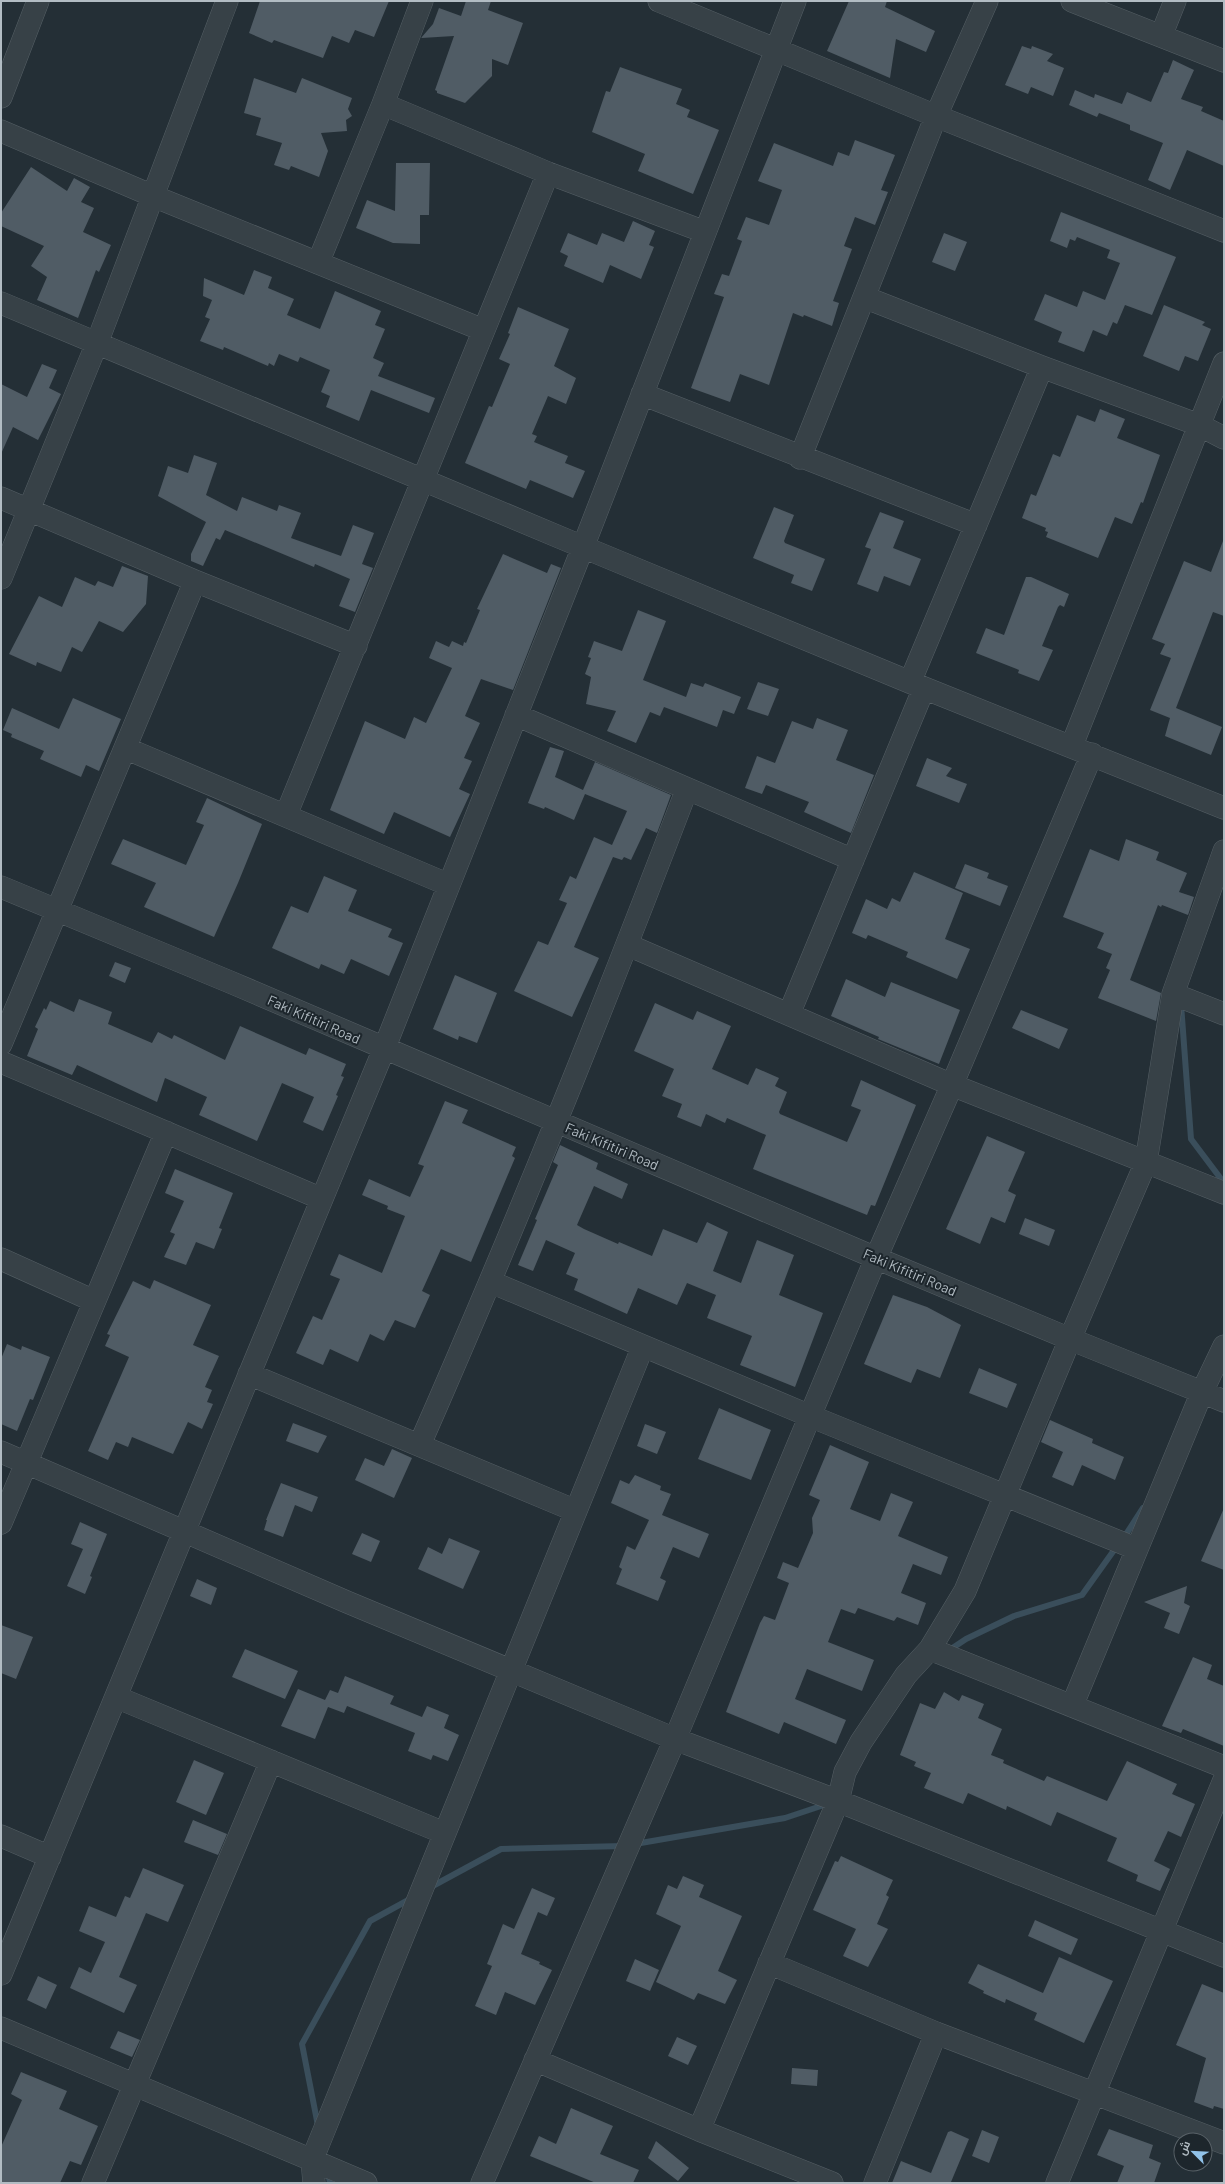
<svg xmlns="http://www.w3.org/2000/svg" width="1225" height="2184" font-family="Barlow,Cairo,sans-serif">
	<style>
		.lines { fill: none; stroke-linecap: round; stroke-linejoin: round }
		.stream { stroke: #3a4e5b; stroke-width: 6 }
		.building { fill: #505c65 }
		.minor-casing { stroke: #555f65; stroke-width: 23 }
		.minor { stroke: #374147; stroke-width: 22 }
		.labels { text-anchor: middle; dominant-baseline: central; stroke-width: 4; stroke-linejoin: round; paint-order: stroke }
		.street-label { font-size: 14px; fill: #b2bcc3; stroke: #1d262c }
	</style>
	<rect width="100%" height="100%" fill="#242f36"/>
	<g class="lines">
		<path class="stream" d="M 1181,1004 L 1191,1139 L 1224,1183
			M 1123,1539 L 1143,1508
			M 948,1651 L 966,1639 L 1014,1616 L 1082,1595 L 1117,1546
			M 635,1844 L 785,1818 L 827,1804
			M 429,1888 L 501,1849 L 624,1846
			M 318,2126 L 302,2044 L 370,1921 L 412,1898
			M 328,2172 L 330,2183"/>
	</g>
	<path class="building" d="M 260,1 L 389,1 L 374,37 L 355,30 L 349,43 L 332,36 L 323,58 L 274,40 L 272,43 L 249,33 Z
		M 466,1 L 491,1 L 488,10 L 523,23 L 508,65 L 492,59 L 492,76 L 465,103 L 437,93 L 437,91 L 435,90 L 454,36 L 421,38 L 433,24 L 439,8 L 461,16 Z
		M 849,1 L 887,1 L 885,7 L 935,31 L 926,52 L 896,39 L 890,78 L 827,51 Z
		M 1022,46 L 1031,49 L 1032,46 L 1053,54 L 1047,61 L 1064,68 L 1053,96 L 1031,87 L 1028,94 L 1005,85 Z
		M 1173,60 L 1194,70 L 1181,99 L 1203,107 L 1201,111 L 1224,121 L 1224,166 L 1187,150 L 1170,190 L 1148,180 L 1163,143 L 1130,130 L 1130,125 L 1099,113 L 1097,117 L 1069,105 L 1075,90 L 1094,98 L 1095,94 L 1122,104 L 1127,92 L 1151,102 L 1164,72 L 1168,73 Z
		M 620,67 L 682,89 L 676,104 L 690,110 L 687,117 L 719,130 L 693,194 L 638,171 L 645,154 L 592,132 L 606,91 L 610,92 Z
		M 254,78 L 296,93 L 302,78 L 352,98 L 348,109 L 352,116 L 346,120 L 347,131 L 321,133 L 328,151 L 319,177 L 291,166 L 289,170 L 274,165 L 282,143 L 256,135 L 261,118 L 244,113 Z
		M 855,140 L 895,155 L 881,190 L 888,192 L 875,225 L 855,217 L 844,246 L 852,249 L 833,301 L 839,303 L 832,326 L 804,315 L 803,317 L 793,313 L 769,385 L 740,374 L 730,402 L 691,388 L 724,297 L 714,294 L 722,274 L 729,276 L 742,241 L 737,239 L 746,217 L 769,225 L 782,190 L 758,181 L 774,143 L 833,166 L 838,152 L 849,156 Z
		M 396,163 L 430,163 L 429,215 L 420,215 L 420,244 L 393,243 L 356,228 L 367,200 L 395,211 Z
		M 31,167 L 67,191 L 74,178 L 90,187 L 81,202 L 94,208 L 83,232 L 111,245 L 99,272 L 96,270 L 78,318 L 37,300 L 47,277 L 31,266 L 44,246 L 1,226 L 1,213 Z
		M 1061,212 L 1176,257 L 1152,315 L 1125,305 L 1117,324 L 1113,322 L 1107,336 L 1093,330 L 1084,352 L 1058,342 L 1062,332 L 1034,320 L 1045,294 L 1077,307 L 1083,291 L 1105,300 L 1120,263 L 1107,258 L 1110,250 L 1077,237 L 1075,241 L 1070,239 L 1067,248 L 1050,241 Z
		M 633,221 L 655,231 L 649,245 L 654,247 L 641,279 L 610,265 L 603,283 L 564,266 L 568,256 L 560,252 L 568,233 L 597,245 L 602,233 L 624,242 Z
		M 944,233 L 967,242 L 955,271 L 932,262 Z
		M 254,270 L 272,277 L 268,288 L 294,299 L 287,315 L 320,329 L 335,291 L 381,311 L 375,325 L 385,329 L 373,358 L 384,363 L 378,376 L 435,398 L 429,413 L 371,390 L 359,421 L 326,407 L 330,396 L 321,392 L 330,370 L 300,357 L 298,362 L 279,354 L 274,366 L 269,363 L 268,366 L 224,347 L 223,350 L 200,341 L 210,319 L 205,317 L 212,300 L 203,296 L 204,278 L 244,295 Z
		M 1164,305 L 1205,322 L 1202,325 L 1211,329 L 1198,361 L 1185,356 L 1179,371 L 1143,356 Z
		M 518,307 L 569,329 L 554,366 L 576,378 L 566,404 L 548,396 L 532,434 L 537,436 L 534,442 L 568,456 L 565,463 L 585,471 L 573,498 L 530,480 L 526,489 L 465,463 L 489,406 L 492,407 L 510,364 L 499,359 L 510,334 L 508,333 Z
		M 42,364 L 57,370 L 49,388 L 61,394 L 38,440 L 13,427 L 1,454 L 1,384 L 27,397 Z
		M 1100,409 L 1125,419 L 1117,438 L 1160,455 L 1143,503 L 1141,502 L 1132,524 L 1115,517 L 1098,558 L 1046,537 L 1048,532 L 1045,531 L 1046,528 L 1022,518 L 1031,494 L 1036,496 L 1053,454 L 1060,457 L 1077,415 L 1095,422 Z
		M 194,455 L 217,463 L 206,495 L 237,511 L 242,497 L 277,511 L 279,505 L 301,513 L 291,538 L 341,556 L 353,525 L 374,533 L 362,564 L 373,568 L 355,612 L 339,606 L 350,579 L 315,564 L 314,567 L 225,530 L 220,540 L 216,538 L 203,566 L 191,561 L 191,554 L 206,522 L 158,496 L 168,466 L 188,473 Z
		M 774,507 L 794,515 L 784,541 L 785,543 L 825,559 L 812,591 L 791,583 L 794,575 L 753,558 Z
		M 880,512 L 904,521 L 893,548 L 921,559 L 910,586 L 884,576 L 878,592 L 857,584 L 871,549 L 865,547 Z
		M 1223,541 L 1224,616 L 1213,612 L 1176,708 L 1222,727 L 1211,755 L 1165,736 L 1170,718 L 1150,710 L 1171,658 L 1160,654 L 1165,644 L 1152,639 L 1184,561 L 1211,572 Z
		M 503,554 L 547,573 L 551,564 L 561,568 L 513,690 L 481,679 L 465,716 L 480,723 L 464,758 L 472,761 L 459,789 L 470,794 L 450,837 L 394,812 L 384,834 L 330,810 L 365,721 L 405,739 L 414,717 L 426,723 L 452,668 L 429,658 L 436,641 L 449,647 L 452,641 L 463,646 L 464,642 L 466,643 L 480,610 L 477,609 Z
		M 122,566 L 148,576 L 146,604 L 123,632 L 99,621 L 82,652 L 72,647 L 61,672 L 37,662 L 36,666 L 9,654 L 39,596 L 62,607 L 75,577 L 95,586 L 98,581 L 113,587 Z
		M 1026,577 L 1031,577 L 1069,594 L 1064,607 L 1060,605 L 1058,607 L 1042,646 L 1053,650 L 1039,681 L 1018,673 L 1019,670 L 976,653 L 986,628 L 1004,635 Z
		M 638,610 L 666,621 L 643,680 L 686,697 L 691,683 L 703,687 L 705,683 L 741,697 L 734,714 L 723,710 L 717,727 L 664,707 L 660,716 L 650,712 L 636,743 L 607,731 L 616,711 L 586,704 L 591,677 L 585,674 L 591,658 L 588,657 L 594,641 L 622,651 Z
		M 758,682 L 779,689 L 768,716 L 747,709 Z
		M 73,698 L 121,719 L 99,771 L 86,765 L 81,777 L 40,759 L 44,751 L 11,737 L 12,734 L 3,730 L 12,708 L 59,729 Z
		M 817,718 L 848,730 L 836,760 L 874,775 L 851,833 L 804,812 L 809,802 L 766,785 L 762,794 L 745,788 L 757,756 L 775,763 L 792,721 L 813,729 Z
		M 550,747 L 564,751 L 555,777 L 583,790 L 595,762 L 671,795 L 657,833 L 646,828 L 631,860 L 624,857 L 622,860 L 613,857 L 574,947 L 599,958 L 572,1017 L 514,991 L 538,941 L 548,945 L 567,903 L 559,900 L 570,876 L 576,879 L 594,837 L 612,845 L 627,811 L 585,794 L 574,820 L 545,807 L 544,809 L 528,803 Z
		M 927,758 L 952,768 L 946,776 L 967,784 L 959,803 L 916,786 Z
		M 207,798 L 262,824 L 238,883 L 214,937 L 144,907 L 156,883 L 111,864 L 123,839 L 186,865 L 204,825 L 196,822 Z
		M 1126,839 L 1159,852 L 1156,860 L 1187,873 L 1179,892 L 1194,897 L 1188,915 L 1162,905 L 1161,907 L 1158,905 L 1130,980 L 1161,993 L 1156,1021 L 1098,998 L 1110,970 L 1106,968 L 1112,954 L 1097,948 L 1104,933 L 1063,917 L 1090,849 L 1119,861 Z
		M 965,864 L 989,873 L 987,878 L 1008,886 L 1000,906 L 955,888 Z
		M 914,872 L 963,893 L 945,939 L 970,949 L 957,979 L 906,957 L 908,952 L 868,935 L 866,939 L 852,933 L 866,899 L 887,909 L 892,898 L 900,902 Z
		M 324,876 L 357,890 L 348,911 L 392,929 L 388,937 L 403,943 L 389,976 L 351,959 L 344,974 L 321,964 L 319,969 L 272,948 L 291,906 L 308,913 Z
		M 115,962 L 131,968 L 125,983 L 109,976 Z
		M 455,975 L 497,993 L 477,1043 L 459,1036 L 458,1040 L 433,1029 Z
		M 846,979 L 885,997 L 891,982 L 960,1010 L 939,1064 L 878,1039 L 879,1037 L 831,1016 Z
		M 79,999 L 112,1012 L 108,1024 L 152,1043 L 158,1032 L 172,1039 L 174,1035 L 225,1060 L 240,1026 L 306,1055 L 309,1048 L 346,1064 L 341,1076 L 344,1077 L 336,1095 L 338,1096 L 323,1131 L 303,1122 L 314,1097 L 282,1083 L 257,1141 L 199,1115 L 207,1097 L 165,1078 L 157,1102 L 77,1065 L 72,1075 L 27,1056 L 38,1029 L 35,1027 L 44,1008 L 46,1010 L 50,1001 L 74,1012 Z
		M 655,1003 L 693,1020 L 697,1011 L 731,1026 L 712,1069 L 748,1085 L 756,1068 L 779,1078 L 775,1086 L 787,1092 L 779,1112 L 780,1114 L 847,1142 L 861,1110 L 851,1106 L 861,1080 L 916,1105 L 875,1206 L 871,1205 L 867,1215 L 753,1169 L 766,1135 L 727,1118 L 725,1123 L 706,1114 L 701,1127 L 677,1117 L 682,1104 L 662,1096 L 674,1069 L 634,1051 Z
		M 1021,1010 L 1068,1029 L 1059,1049 L 1012,1028 Z
		M 445,1101 L 468,1110 L 462,1123 L 516,1147 L 512,1156 L 515,1158 L 471,1262 L 441,1249 L 422,1291 L 430,1295 L 415,1328 L 395,1320 L 384,1341 L 370,1334 L 358,1362 L 330,1349 L 323,1365 L 296,1353 L 313,1316 L 322,1320 L 340,1279 L 330,1275 L 339,1254 L 382,1273 L 405,1216 L 387,1209 L 388,1206 L 362,1195 L 369,1179 L 410,1197 L 424,1166 L 418,1164 Z
		M 987,1136 L 1025,1152 L 1008,1191 L 1016,1195 L 1005,1223 L 991,1217 L 980,1244 L 946,1229 Z
		M 560,1145 L 598,1163 L 596,1169 L 628,1184 L 622,1199 L 594,1186 L 577,1225 L 584,1229 L 618,1244 L 619,1242 L 652,1256 L 663,1229 L 697,1243 L 707,1222 L 728,1232 L 713,1271 L 741,1283 L 757,1240 L 794,1255 L 779,1295 L 823,1313 L 795,1387 L 740,1365 L 752,1336 L 707,1318 L 716,1295 L 687,1283 L 677,1305 L 638,1288 L 627,1314 L 574,1290 L 578,1279 L 566,1274 L 575,1253 L 546,1240 L 533,1271 L 518,1265 L 537,1220 L 535,1219 L 558,1165 L 553,1162 Z
		M 175,1169 L 233,1193 L 219,1228 L 222,1229 L 214,1249 L 196,1242 L 186,1265 L 164,1257 L 175,1234 L 170,1232 L 184,1201 L 165,1193 Z
		M 1025,1218 L 1055,1230 L 1049,1246 L 1019,1234 Z
		M 154,1280 L 211,1305 L 193,1345 L 219,1356 L 205,1387 L 212,1390 L 207,1402 L 213,1404 L 202,1429 L 188,1422 L 173,1454 L 132,1437 L 128,1447 L 116,1442 L 108,1460 L 88,1451 L 129,1357 L 105,1346 L 110,1335 L 107,1334 L 133,1281 L 150,1289 Z
		M 893,1295 L 927,1307 L 961,1325 L 940,1378 L 917,1369 L 911,1383 L 864,1364 Z
		M 7,1344 L 21,1350 L 22,1346 L 50,1357 L 33,1400 L 30,1399 L 17,1431 L 1,1424 L 1,1359 Z
		M 979,1368 L 1017,1384 L 1007,1408 L 969,1393 Z
		M 719,1408 L 771,1430 L 751,1480 L 698,1459 Z
		M 1050,1420 L 1093,1439 L 1092,1443 L 1124,1457 L 1115,1480 L 1082,1465 L 1073,1486 L 1052,1477 L 1063,1452 L 1041,1442 Z
		M 293,1423 L 327,1436 L 318,1453 L 286,1441 Z
		M 645,1424 L 666,1432 L 657,1454 L 637,1446 Z
		M 830,1445 L 869,1462 L 850,1509 L 880,1521 L 891,1493 L 913,1502 L 898,1536 L 948,1557 L 941,1575 L 913,1564 L 901,1593 L 926,1603 L 918,1625 L 897,1617 L 894,1621 L 858,1608 L 855,1614 L 841,1609 L 828,1642 L 874,1660 L 862,1691 L 807,1669 L 795,1699 L 846,1720 L 836,1744 L 784,1722 L 779,1734 L 726,1712 L 760,1623 L 764,1616 L 775,1620 L 789,1583 L 777,1578 L 783,1562 L 798,1568 L 813,1533 L 812,1518 L 820,1500 L 809,1495 Z
		M 392,1449 L 412,1458 L 394,1498 L 355,1480 L 365,1458 L 384,1466 Z
		M 635,1475 L 661,1486 L 660,1490 L 671,1494 L 662,1515 L 709,1534 L 699,1558 L 673,1547 L 660,1578 L 666,1581 L 658,1601 L 616,1584 L 622,1569 L 619,1567 L 627,1546 L 635,1550 L 649,1520 L 611,1503 L 620,1480 L 629,1484 Z
		M 281,1483 L 318,1497 L 312,1512 L 295,1505 L 283,1537 L 264,1530 L 267,1520 L 266,1520 Z
		M 1224,1508 L 1224,1570 L 1201,1561 Z
		M 80,1522 L 107,1534 L 90,1576 L 92,1577 L 85,1594 L 67,1586 L 83,1549 L 71,1544 Z
		M 362,1533 L 380,1541 L 371,1562 L 352,1554 Z
		M 449,1538 L 480,1551 L 463,1589 L 418,1569 L 428,1547 L 442,1554 Z
		M 197,1579 L 217,1588 L 211,1605 L 190,1596 Z
		M 1187,1586 L 1184,1603 L 1190,1606 L 1179,1634 L 1164,1628 L 1170,1613 L 1144,1602 Z
		M 1,1625 L 33,1637 L 16,1679 L 1,1673 Z
		M 245,1649 L 298,1671 L 285,1699 L 232,1677 Z
		M 1193,1657 L 1212,1665 L 1207,1679 L 1224,1686 L 1224,1746 L 1183,1729 L 1181,1733 L 1162,1726 Z
		M 345,1676 L 394,1696 L 390,1704 L 422,1717 L 427,1706 L 449,1715 L 444,1728 L 459,1735 L 448,1761 L 433,1755 L 431,1760 L 408,1751 L 415,1733 L 347,1706 L 344,1713 L 328,1707 L 315,1739 L 281,1726 L 298,1689 L 325,1700 L 330,1690 L 338,1693 Z
		M 944,1692 L 959,1701 L 962,1695 L 984,1704 L 978,1718 L 1002,1729 L 991,1755 L 1004,1760 L 1003,1763 L 1044,1781 L 1047,1776 L 1107,1801 L 1127,1761 L 1177,1784 L 1172,1794 L 1195,1804 L 1181,1837 L 1168,1831 L 1154,1861 L 1170,1869 L 1160,1891 L 1136,1881 L 1138,1875 L 1107,1861 L 1117,1838 L 1057,1812 L 1051,1826 L 1007,1806 L 1006,1810 L 968,1793 L 963,1804 L 924,1788 L 931,1773 L 914,1766 L 916,1762 L 900,1755 L 920,1703 L 935,1709 Z
		M 194,1760 L 224,1773 L 206,1815 L 176,1802 Z
		M 193,1820 L 227,1834 L 218,1855 L 184,1842 Z
		M 841,1856 L 893,1880 L 886,1895 L 889,1897 L 877,1924 L 888,1929 L 868,1967 L 843,1956 L 856,1929 L 813,1910 L 835,1861 L 838,1862 Z
		M 143,1868 L 184,1885 L 168,1922 L 146,1913 L 119,1977 L 137,1985 L 124,2013 L 70,1988 L 79,1967 L 91,1973 L 105,1942 L 79,1931 L 89,1906 L 116,1917 L 125,1896 L 130,1898 Z
		M 683,1876 L 704,1885 L 699,1897 L 742,1916 L 718,1971 L 737,1980 L 725,2004 L 698,1993 L 694,2000 L 656,1982 L 681,1926 L 656,1914 L 668,1885 L 677,1889 Z
		M 532,1888 L 555,1898 L 547,1916 L 538,1912 L 521,1954 L 540,1962 L 539,1964 L 552,1970 L 535,2005 L 505,1992 L 496,2015 L 475,2006 L 492,1966 L 487,1964 L 503,1924 L 514,1929 Z
		M 1035,1920 L 1078,1939 L 1071,1955 L 1028,1936 Z
		M 1059,1957 L 1113,1981 L 1084,2043 L 1034,2020 L 1037,2013 L 1006,1999 L 1005,2003 L 983,1993 L 984,1991 L 968,1983 L 978,1964 L 1043,1993 Z
		M 635,1959 L 659,1970 L 650,1991 L 626,1981 Z
		M 38,1976 L 57,1985 L 46,2009 L 27,2000 Z
		M 1202,1984 L 1224,1993 L 1224,2109 L 1214,2106 L 1213,2109 L 1194,2102 L 1206,2058 L 1176,2045 Z
		M 118,2031 L 140,2040 L 132,2057 L 110,2048 Z
		M 677,2037 L 697,2046 L 688,2065 L 668,2056 Z
		M 792,2068 L 818,2070 L 817,2086 L 791,2084 Z
		M 21,2072 L 67,2091 L 59,2109 L 98,2126 L 81,2165 L 70,2161 L 60,2183 L 1,2183 L 1,2147 L 22,2100 L 11,2094 Z
		M 571,2108 L 613,2126 L 600,2154 L 639,2170 L 633,2183 L 596,2183 L 530,2156 L 539,2136 L 556,2144 Z
		M 1109,2129 L 1153,2145 L 1149,2158 L 1161,2163 L 1154,2183 L 1117,2183 L 1124,2166 L 1097,2155 Z
		M 982,2130 L 999,2137 L 989,2163 L 972,2156 Z
		M 951,2131 L 969,2139 L 951,2182 L 953,2183 L 892,2183 L 901,2161 L 931,2173 L 948,2132 Z
		M 656,2141 L 689,2168 L 678,2181 L 648,2158 Z"/>
	<g class="lines">
		<g class="minor-casing">
			<path id="minor" d="M 659,1 L 936,116 L 1224,231
				M 1072,1 L 1224,61
				M 1161,36 L 1175,1
				M 1,97 L 38,1
				M 383,104 L 548,173 L 705,232
				M 1,131 L 153,196 L 483,330
				M 318,263 L 383,104 L 422,1
				M 864,297 L 1042,367 L 1199,425 L 1224,438
				M 1,303 L 583,547 L 924,688 L 1224,808
				M 642,394 L 976,525
				M 800,458 L 936,116 L 987,1
				M 1,498 L 195,581 L 356,646
				M 1,578 L 97,343 L 227,1
				M 910,682 L 1042,367
				M 516,715 L 853,860
				M 1072,745 L 1224,363
				M 125,748 L 449,885
				M 286,815 L 548,173
				M 1,887 L 230,982 L 876,1258 L 1070,1339 L 1224,1401
				M 628,945 L 952,1085 L 1224,1193
				M 1173,994 L 1224,1014
				M 789,1014 L 924,688
				M 1,1044 L 195,581
				M 1,1062 L 322,1199
				M 1,1259 L 94,1301
				M 491,1282 L 810,1416 L 1137,1549
				M 249,1374 L 576,1511
				M 420,1444 C 515,1228 603,1009 687,789
				M 1,1452 L 347,1602 L 675,1739 L 838,1801 L 1224,1956
				M 1,1523 L 166,1132
				M 930,1649 L 1224,1767
				M 116,1697 L 444,1833
				M 1072,1706 L 1202,1392 L 1224,1346
				M 1,1836 L 50,1857
				M 769,1963 L 936,2033 L 1224,2143
				M 1,1974 L 384,1049 L 583,547 L 795,1
				M 1,2028 L 366,2183
				M 535,2060 L 699,2130 L 832,2183
				M 699,2130 L 838,1801 L 845,1772 L 861,1742 L 906,1675 L 930,1649 L 965,1591 L 1070,1339 L 1146,1162 L 1173,994 L 1224,851
				M 93,2183 L 271,1761
				M 314,2183 L 312,2160 L 643,1346
				M 482,2183 L 675,1739 L 876,1258 L 952,1085 L 1092,754
				M 875,2183 L 936,2033
				M 1057,2183 L 1224,1780"/>
		</g>
		<use href="#minor" class="minor"/>
	</g>
	<g class="labels">
		<g class="street-label">
			<text transform="translate(314 1019) rotate(24)">Faki Kifitiri Road</text>
			<text transform="translate(612 1146) rotate(23)">Faki Kifitiri Road</text>
			<text transform="translate(910 1272) rotate(23)">Faki Kifitiri Road</text>
		</g>
	</g>
	<rect width="1225" height="2184" fill="none" stroke="#b2bcc3" stroke-width="4"/>
	<g transform="translate(1193 2152) rotate(294)"><circle r="19" fill="#1d262c" stroke="#596268"/>
	<path d="M0-3L7 15L0 10L-7 15Z" fill="#91c2e9"/>
	<text y="-6" font-size="11" font-weight="bold" text-anchor="middle" fill="#b2bcc3">ش</text>
	</g>
</svg>
